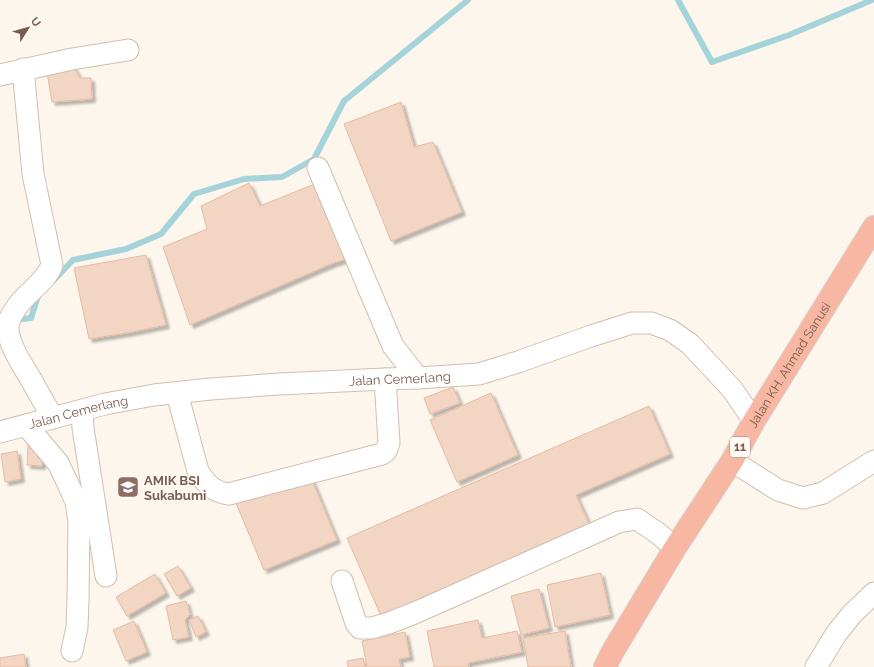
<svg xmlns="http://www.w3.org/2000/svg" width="874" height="667" font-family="Raleway,sans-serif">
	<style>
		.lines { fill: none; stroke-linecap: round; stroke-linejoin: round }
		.stream { stroke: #a5d3da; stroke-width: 6 }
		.building { fill: #f3d5c3; stroke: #e6bba3; filter: url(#shadow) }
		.minor-casing { stroke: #d1beb0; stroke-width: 23 }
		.highway-casing { stroke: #dad1cd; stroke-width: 24 }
		.minor { stroke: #fff; stroke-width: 21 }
		.highway { stroke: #f7b7a3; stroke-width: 22 }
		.labels { text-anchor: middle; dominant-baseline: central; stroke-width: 3; stroke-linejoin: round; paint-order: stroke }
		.shield { fill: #fffaf3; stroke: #a28b7f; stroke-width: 1 }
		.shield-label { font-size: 12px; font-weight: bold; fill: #7a5c4d }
		.street-label { font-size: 13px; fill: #7a5c4d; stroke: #fffaf3 }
		.education-label { font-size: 13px; font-weight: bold; fill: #785e54; stroke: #fffaf3; text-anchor: start }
	</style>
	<defs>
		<filter id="shadow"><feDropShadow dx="3.5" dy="3.5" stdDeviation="1" flood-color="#0004"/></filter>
	</defs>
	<rect width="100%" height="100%" fill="#fdf6ec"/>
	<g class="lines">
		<path class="stream" d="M 678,0 L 712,62 L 789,35 L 872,0
			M 54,280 L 73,260 L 126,249 L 161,234 L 194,194 L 244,179 L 282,177 L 314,159 L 344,101 L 468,0
			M 15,320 L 31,318 L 38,296 L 40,294"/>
	</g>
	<path class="building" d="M 74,67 L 80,78 L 91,78 L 92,99 L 52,102 L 47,73 Z
		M 401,102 L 414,147 L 433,142 L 462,212 L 391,241 L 344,124 Z
		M 249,183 L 260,206 L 317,183 L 349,258 L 331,264 L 190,325 L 163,247 L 207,229 L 201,206 Z
		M 146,255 L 166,325 L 132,332 L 89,339 L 74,268 Z
		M 453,387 L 460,403 L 430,414 L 424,398 Z
		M 491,393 L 518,455 L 457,482 L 430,420 Z
		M 649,406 L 670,454 L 576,495 L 589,524 L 381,616 L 347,538 Z
		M 28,445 L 43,446 L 42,466 L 27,465 Z
		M 17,451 L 21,479 L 5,482 L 1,454 Z
		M 309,473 L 337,540 L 264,570 L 236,503 Z
		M 178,566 L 191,588 L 177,596 L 164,574 Z
		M 601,573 L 610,615 L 555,627 L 547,585 Z
		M 155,574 L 166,593 L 127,616 L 116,597 Z
		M 539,589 L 549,628 L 521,635 L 511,596 Z
		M 186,601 L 190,615 L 185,620 L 189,637 L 173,640 L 166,606 Z
		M 198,616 L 206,632 L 196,637 L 189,620 Z
		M 478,620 L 482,638 L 517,631 L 522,652 L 468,663 L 469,667 L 434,667 L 427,631 Z
		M 134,621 L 147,652 L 126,661 L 113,630 Z
		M 565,631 L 571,667 L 528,667 L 523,638 Z
		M 405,632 L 410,657 L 399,659 L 401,667 L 367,667 L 362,641 Z
		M 24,654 L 26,667 L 0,667 L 0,658 Z
		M 363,658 L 365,667 L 348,667 L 347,661 Z"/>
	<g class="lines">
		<g class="minor-casing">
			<g id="minor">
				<path d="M 23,69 L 33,174 L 52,265 C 46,281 29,291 19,304 C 14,311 9,317 8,326 C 7,343 23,366 32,381 C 39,394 46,406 53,418"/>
				<path d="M 0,75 L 72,59 L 128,50"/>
				<path d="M 318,168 L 393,346 L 418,378"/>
				<path d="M 177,393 L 198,471 C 206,484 213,492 229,494 L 382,454 L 386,451 L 389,443 L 385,379"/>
				<path d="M 82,411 L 83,428 L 106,576"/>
				<path d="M 26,425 L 58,463 L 69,486 L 76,502 L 79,522 L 78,599 L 77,627 L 72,651"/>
				<path id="s1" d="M 0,432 L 105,404 L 154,395 L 211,389 L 279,384 L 385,379 L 418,378 L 479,374 L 518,362 L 591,336 L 632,323 L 651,323 L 670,330 L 690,344 L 732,389 L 754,421"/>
				<path d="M 732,461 L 778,490 L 803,498 L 823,493 L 874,461"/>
				<path d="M 342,581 L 356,623 L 360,628 L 372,628 L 389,623 L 417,612 L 619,522 L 637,519 L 659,534 L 675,548"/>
				<path d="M 816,667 L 836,634 L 852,614 L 874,593"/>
			</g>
		</g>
		<g class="highway-casing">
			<g id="highway">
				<path id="s2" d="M 605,667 L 613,651 L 675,548 L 732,461 L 754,421 L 874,227"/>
			</g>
		</g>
		<use href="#minor" class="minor"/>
		<use href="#highway" class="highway"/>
	</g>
	<defs>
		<g id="university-square" transform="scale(1.15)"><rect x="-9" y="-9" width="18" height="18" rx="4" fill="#8d6e63" stroke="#fffaf3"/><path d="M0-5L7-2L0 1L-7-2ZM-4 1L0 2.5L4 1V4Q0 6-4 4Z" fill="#fff"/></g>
	</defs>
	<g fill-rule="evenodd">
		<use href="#university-square" x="128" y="487"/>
	</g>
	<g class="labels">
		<rect class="shield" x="730" y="437" width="20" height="20" rx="3"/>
		<g class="shield-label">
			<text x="740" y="447">11</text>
		</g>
		<g class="street-label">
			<text stroke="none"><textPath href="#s2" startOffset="354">Jalan KH. Ahmad Sanusi</textPath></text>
			<text stroke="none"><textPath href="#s1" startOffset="405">Jalan Cemerlang</textPath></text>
			<text stroke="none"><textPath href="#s1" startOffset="81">Jalan Cemerlang</textPath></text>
		</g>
		<g class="education-label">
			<text x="144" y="480">AMIK BSI<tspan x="144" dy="15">Sukabumi</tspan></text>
		</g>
	</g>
	<g transform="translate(28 28) rotate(53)" stroke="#fffaf3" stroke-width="3" paint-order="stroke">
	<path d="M0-3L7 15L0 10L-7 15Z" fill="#7a5c4d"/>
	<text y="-6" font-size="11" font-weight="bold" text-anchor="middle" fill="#7a5c4d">U</text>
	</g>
</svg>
